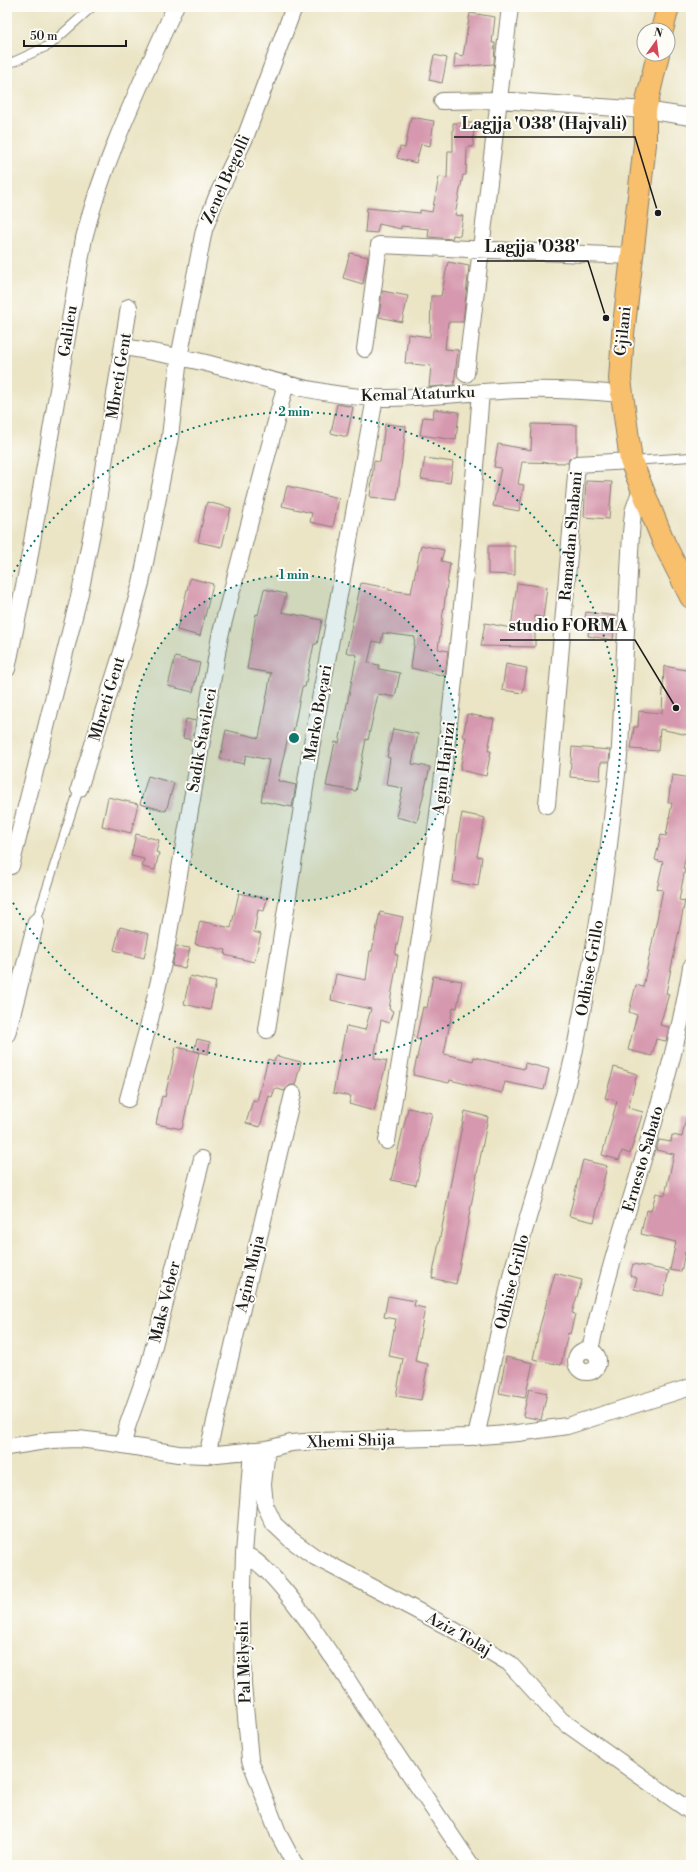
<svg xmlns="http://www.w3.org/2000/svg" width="698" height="1872" font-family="'Libre Bodoni',serif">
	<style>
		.building { fill: #d698ae }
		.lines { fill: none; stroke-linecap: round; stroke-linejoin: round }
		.lane-casing { stroke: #848071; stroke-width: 10 }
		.street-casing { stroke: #848071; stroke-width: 18 }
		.primary-casing { stroke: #848071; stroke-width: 24 }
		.lane { stroke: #fff; stroke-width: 8 }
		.street { stroke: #fff; stroke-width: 16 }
		.primary { stroke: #f8bf6c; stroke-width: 22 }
		.ring { fill: none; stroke: #0f766e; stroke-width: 2; stroke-dasharray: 2 4 }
		.labels { text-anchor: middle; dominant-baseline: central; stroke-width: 4; stroke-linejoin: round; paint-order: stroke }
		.street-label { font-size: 16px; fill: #1c1c1c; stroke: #fdfcf7 }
		.centre { fill: #0f766e; stroke: #fdfcf7; stroke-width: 2 }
		.ring-label { font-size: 12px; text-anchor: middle; font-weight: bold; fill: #0f766e; stroke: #fdfcf7; stroke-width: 4; stroke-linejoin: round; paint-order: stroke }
		.leader { fill: none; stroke: #1c1c1c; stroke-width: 1.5 }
		.callout-dot { fill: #1c1c1c; stroke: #fdfcf7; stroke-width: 1.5 }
		.callout-label { font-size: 17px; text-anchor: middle; font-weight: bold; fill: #1c1c1c; stroke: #fdfcf7; stroke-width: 4; stroke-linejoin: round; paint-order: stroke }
	</style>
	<rect width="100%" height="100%" fill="#fdfcf7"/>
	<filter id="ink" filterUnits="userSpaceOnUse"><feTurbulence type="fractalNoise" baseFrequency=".025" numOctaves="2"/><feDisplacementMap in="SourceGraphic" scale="8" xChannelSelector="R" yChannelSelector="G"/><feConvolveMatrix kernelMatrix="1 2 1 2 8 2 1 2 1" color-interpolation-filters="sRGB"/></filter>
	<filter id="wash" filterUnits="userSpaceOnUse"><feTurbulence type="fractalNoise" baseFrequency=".012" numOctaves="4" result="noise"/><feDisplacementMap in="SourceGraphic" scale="16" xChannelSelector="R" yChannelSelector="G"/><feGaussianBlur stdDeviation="0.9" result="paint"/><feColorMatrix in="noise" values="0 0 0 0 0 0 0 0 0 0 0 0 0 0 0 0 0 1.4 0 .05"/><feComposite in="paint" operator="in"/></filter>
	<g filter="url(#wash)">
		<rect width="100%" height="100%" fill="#ebe5c6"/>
		<g id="blocks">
			<path class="building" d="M 470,13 L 495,17 L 492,43 L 495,43 L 494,64 L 454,67 L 455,54 L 463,56 Z
				M 434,55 L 447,58 L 442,83 L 429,80 Z
				M 411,117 L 434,121 L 430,146 L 421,144 L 416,163 L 397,158 L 400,147 L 405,148 Z
				M 453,123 L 474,123 L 473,147 L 467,147 L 466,175 L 463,175 L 455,215 L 463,216 L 460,236 L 453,235 L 452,239 L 428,237 L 429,229 L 401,226 L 401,229 L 379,224 L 377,233 L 365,232 L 367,208 L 420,213 L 420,210 L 432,212 L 439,177 L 447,178 L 448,151 L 453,151 Z
				M 350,253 L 368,257 L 363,284 L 343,278 Z
				M 448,262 L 469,266 L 463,322 L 448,322 L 445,349 L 458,350 L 454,385 L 429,387 L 431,366 L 405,363 L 408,334 L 430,337 L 431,296 L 441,296 Z
				M 382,291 L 408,296 L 402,322 L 379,317 Z
				M 337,404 L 353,407 L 347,437 L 331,433 Z
				M 434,409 L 459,412 L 456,440 L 420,435 L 423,417 L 433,418 Z
				M 385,424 L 406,426 L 397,500 L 370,497 L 374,461 L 380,462 Z
				M 532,424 L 577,425 L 577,455 L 569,459 L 568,463 L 522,462 L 518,484 L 524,485 L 519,511 L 493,506 L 501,468 L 494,467 L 498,444 L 531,450 Z
				M 425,458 L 453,462 L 450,483 L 421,479 Z
				M 586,481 L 612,482 L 609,519 L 584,517 Z
				M 287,486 L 339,498 L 333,527 L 310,522 L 312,513 L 282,506 Z
				M 207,502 L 231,508 L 222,547 L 198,542 Z
				M 421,545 L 444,550 L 441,561 L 450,563 L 438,649 L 448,651 L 445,676 L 411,668 L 415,637 L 383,633 L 381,643 L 373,641 L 368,663 L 379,665 L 379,669 L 400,673 L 395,697 L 378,694 L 368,740 L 366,739 L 356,791 L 326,786 L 335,742 L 339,743 L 357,655 L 346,652 L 361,583 L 389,588 L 389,590 L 411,593 Z
				M 488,546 L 515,546 L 515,575 L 488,574 Z
				M 190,578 L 213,584 L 200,636 L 177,630 Z
				M 517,583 L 547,587 L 543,618 L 535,616 L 535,647 L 481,646 L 485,623 L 511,628 Z
				M 264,589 L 286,594 L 282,612 L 322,620 L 317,644 L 314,644 L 305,687 L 302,687 L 292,738 L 288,737 L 278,781 L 296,785 L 292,807 L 261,801 L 269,760 L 246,755 L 244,764 L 220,759 L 226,730 L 259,738 L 271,673 L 247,669 L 256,614 L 258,615 Z
				M 586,612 L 616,616 L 613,640 L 588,636 L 589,628 L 584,627 Z
				M 175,657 L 200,663 L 193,692 L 168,686 Z
				M 506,664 L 527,668 L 523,693 L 502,690 Z
				M 664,666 L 691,671 L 688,735 L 660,729 L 658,751 L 631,749 L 634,727 L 638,727 L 639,711 L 662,713 Z
				M 467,714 L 494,719 L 488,751 L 491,751 L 486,776 L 460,770 L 466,737 L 463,737 Z
				M 186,719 L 196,721 L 193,740 L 183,738 Z
				M 393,729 L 418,734 L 412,764 L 430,767 L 417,822 L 396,817 L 403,788 L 386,785 L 390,758 L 387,757 Z
				M 572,747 L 610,750 L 609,762 L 601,762 L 600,780 L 570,777 Z
				M 672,775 L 691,778 L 691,831 L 683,869 L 685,869 L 679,900 L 685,901 L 666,993 L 669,994 L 660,1025 L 669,1027 L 666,1041 L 656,1039 L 652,1056 L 628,1050 L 637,1015 L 629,1012 L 636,985 L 643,987 L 663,890 L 657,889 L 663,862 L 655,860 L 661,835 L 666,836 L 672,803 L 668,803 Z
				M 148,776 L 174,783 L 166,811 L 140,804 Z
				M 108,797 L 138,804 L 131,833 L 102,826 Z
				M 462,813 L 485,818 L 477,856 L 482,857 L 478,886 L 453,882 L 457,840 Z
				M 136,834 L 159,840 L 156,852 L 159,853 L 155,870 L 142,867 L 144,859 L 131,856 Z
				M 239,893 L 267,899 L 264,911 L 258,910 L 254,932 L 261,934 L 254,962 L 225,955 L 226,950 L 195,944 L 200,921 L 231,928 Z
				M 380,912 L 403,917 L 395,955 L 398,955 L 389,1009 L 393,1011 L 389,1023 L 381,1020 L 374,1058 L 387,1061 L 374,1111 L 349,1104 L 351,1096 L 333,1093 L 346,1026 L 365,1030 L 371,1009 L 331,1000 L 336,974 L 366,980 L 370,951 L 372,951 Z
				M 120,927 L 149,934 L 144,958 L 114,950 Z
				M 176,946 L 190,948 L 185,968 L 172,966 Z
				M 190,976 L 216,982 L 210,1010 L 184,1004 Z
				M 433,976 L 462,981 L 457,1008 L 453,1007 L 444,1054 L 473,1061 L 474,1057 L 524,1069 L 525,1063 L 549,1069 L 544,1090 L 505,1082 L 502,1093 L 450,1080 L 449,1083 L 413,1075 L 421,1040 L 416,1039 L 423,1007 L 427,1008 Z
				M 197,1039 L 210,1042 L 208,1054 L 194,1051 Z
				M 176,1047 L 199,1052 L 182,1129 L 156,1124 L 162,1096 L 165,1097 Z
				M 277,1056 L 301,1062 L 295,1085 L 290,1085 L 284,1091 L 275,1088 L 272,1097 L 269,1096 L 260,1127 L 246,1123 L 253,1100 L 257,1101 L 268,1059 L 274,1061 Z
				M 614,1067 L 637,1074 L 628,1108 L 643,1112 L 630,1154 L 622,1151 L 619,1160 L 602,1155 L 617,1101 L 605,1098 Z
				M 408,1108 L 432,1113 L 416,1185 L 391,1180 Z
				M 465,1111 L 488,1117 L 456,1284 L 432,1278 Z
				M 686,1117 L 691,1117 L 691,1254 L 685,1252 L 681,1272 L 670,1270 L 676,1242 L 641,1234 L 646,1210 L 651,1211 L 656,1193 L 665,1195 L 674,1154 L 656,1150 L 659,1140 L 671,1142 L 672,1135 L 682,1137 Z
				M 583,1160 L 607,1166 L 594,1222 L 569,1216 Z
				M 633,1264 L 669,1271 L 663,1296 L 634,1289 L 637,1278 L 630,1276 Z
				M 555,1273 L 582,1280 L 572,1313 L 575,1314 L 570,1334 L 568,1333 L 561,1365 L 533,1359 L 540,1326 Z
				M 388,1296 L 415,1301 L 414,1306 L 425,1308 L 415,1361 L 428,1364 L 421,1400 L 396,1396 L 403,1359 L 389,1356 L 396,1319 L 384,1317 Z
				M 506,1357 L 533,1363 L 525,1398 L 499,1393 Z
				M 529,1389 L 547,1393 L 541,1420 L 523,1416 Z"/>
		</g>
	</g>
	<g filter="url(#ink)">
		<use href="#blocks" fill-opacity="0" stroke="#848071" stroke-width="1"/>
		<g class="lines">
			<g class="lane-casing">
				<path id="lane" d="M 7,62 L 13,62 L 50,45 L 92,7
					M 632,461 L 691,457
					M 36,922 L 79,789"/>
			</g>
			<g class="street-casing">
				<path id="street" d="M 442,101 L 499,100 L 645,110 L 691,117
					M 124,347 C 152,352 181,357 210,364 C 264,378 320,396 376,398 C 424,399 473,391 521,390 C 554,389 587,391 621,394
					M 365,349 L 379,245 L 632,256
					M 466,374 L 510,7
					M 7,669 L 27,571 L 84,238 C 104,158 142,82 175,7
					M 79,789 L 122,652 L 141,583 L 170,437 L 179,358 L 204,230 L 217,196 L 245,138 L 294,7
					M 547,805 L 577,464 L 631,461
					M 11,866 L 80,593 L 97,507 L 129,307
					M 267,1030 L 312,743 L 375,398
					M 7,1034 L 36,922
					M 128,1099 L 150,1020 L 166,950 L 220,636 L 286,383
					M 387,1141 C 404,1037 422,934 436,830 C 455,684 470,538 481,392
					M 590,1350 C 618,1221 670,1098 691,967
					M576 1361a11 11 0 1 1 22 0a11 11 0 1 1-22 0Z
					M 476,1437 L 512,1272 L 564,1095 L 574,1054 L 593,954 L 608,854 L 620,747 L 631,533 L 633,512 L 641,489
					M 123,1444 L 128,1424 L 149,1365 L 202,1159
					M 7,1447 L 52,1440 L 78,1439 L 111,1443 L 178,1454 L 207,1455 L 267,1449 L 291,1443 L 318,1441 L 469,1437 L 518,1433 L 567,1426 L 691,1387
					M 267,1449 L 263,1484 L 265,1505 L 274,1524 L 290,1539 L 315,1557 L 452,1629 L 509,1663 L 561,1720 L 691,1812
					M 252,1450 L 244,1554 L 242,1615 L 243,1685 L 250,1760 L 279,1835 L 295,1865
					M 207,1455 L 293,1094
					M 244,1554 C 281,1569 348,1682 372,1718 C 405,1767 438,1816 471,1865"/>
			</g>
			<g class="primary-casing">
				<path id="primary" d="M 662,30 L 668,7
					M 658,54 L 645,110 L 645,144 L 623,334 L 620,379 L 631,461 L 664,543 L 691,597"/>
			</g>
			<use href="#lane" class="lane"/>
			<use href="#street" class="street"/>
			<use href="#primary" class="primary"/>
		</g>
	</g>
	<circle cx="294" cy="738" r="163" fill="#0f766e" fill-opacity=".12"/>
	<g class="ring">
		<circle cx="294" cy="738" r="163"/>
		<path d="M8 582A326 326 0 1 1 8 894"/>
	</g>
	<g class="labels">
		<g class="street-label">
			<text transform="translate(226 179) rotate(-66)">Zenel Begolli</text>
			<text transform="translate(68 331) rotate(-81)">Galileu</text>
			<text transform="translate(623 331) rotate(-84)">Gjilani</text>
			<text transform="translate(119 376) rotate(-81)">Mbreti Gent</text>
			<text transform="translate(418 394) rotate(-2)">Kemal Ataturku</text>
			<text transform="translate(571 536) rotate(-85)">Ramadan Shabani</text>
			<text transform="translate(107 699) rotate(-73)">Mbreti Gent</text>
			<text transform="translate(318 713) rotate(-80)">Marko Boçari</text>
			<text transform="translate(202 740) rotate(-80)">Sadik Stavileci</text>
			<text transform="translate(444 768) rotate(-83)">Agim Hajrizi</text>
			<text transform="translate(590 968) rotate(-80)">Odhise Grillo</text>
			<text transform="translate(643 1159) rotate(-74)">Ernesto Sabato</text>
			<text transform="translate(250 1274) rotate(-77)">Agim Muja</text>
			<text transform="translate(512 1282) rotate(-76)">Odhise Grillo</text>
			<text transform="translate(165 1302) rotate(-76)">Maks Veber</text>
			<text transform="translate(351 1441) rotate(-2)">Xhemi Shija</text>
			<text transform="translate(459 1634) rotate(29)">Aziz Tolaj</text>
			<text transform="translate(244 1662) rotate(-92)">Pal Mëlyshi</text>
		</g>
	</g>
	<circle cx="294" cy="738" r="6" class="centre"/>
	<g class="ring-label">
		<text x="294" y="416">2 min</text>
		<text x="294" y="579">1 min</text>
	</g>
	<path class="leader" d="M658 213L635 137H454M606 318L588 261H477M676 708L635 640H500"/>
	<g class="callout-dot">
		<circle cx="658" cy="213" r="4"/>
		<circle cx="606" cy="318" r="4"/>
		<circle cx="676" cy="708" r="4"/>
	</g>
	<g class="callout-label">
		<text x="544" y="129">Lagjja '038' (Hajvali)</text>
		<text x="532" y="252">Lagjja '038'</text>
		<text x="568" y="631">studio FORMA</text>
	</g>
	<rect width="698" height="1872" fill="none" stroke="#fdfcf7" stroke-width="24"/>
	<g transform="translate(656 42) rotate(14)"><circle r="19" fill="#fdfcf7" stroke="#a3a29f"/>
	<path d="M0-3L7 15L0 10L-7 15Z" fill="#d1495b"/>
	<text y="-6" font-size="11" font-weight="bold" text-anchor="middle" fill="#1c1c1c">N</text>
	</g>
	<path d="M24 40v6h102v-6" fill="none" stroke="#1c1c1c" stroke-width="2"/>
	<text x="30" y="40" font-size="12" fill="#1c1c1c" stroke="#fdfcf7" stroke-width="3" paint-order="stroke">50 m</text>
</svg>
